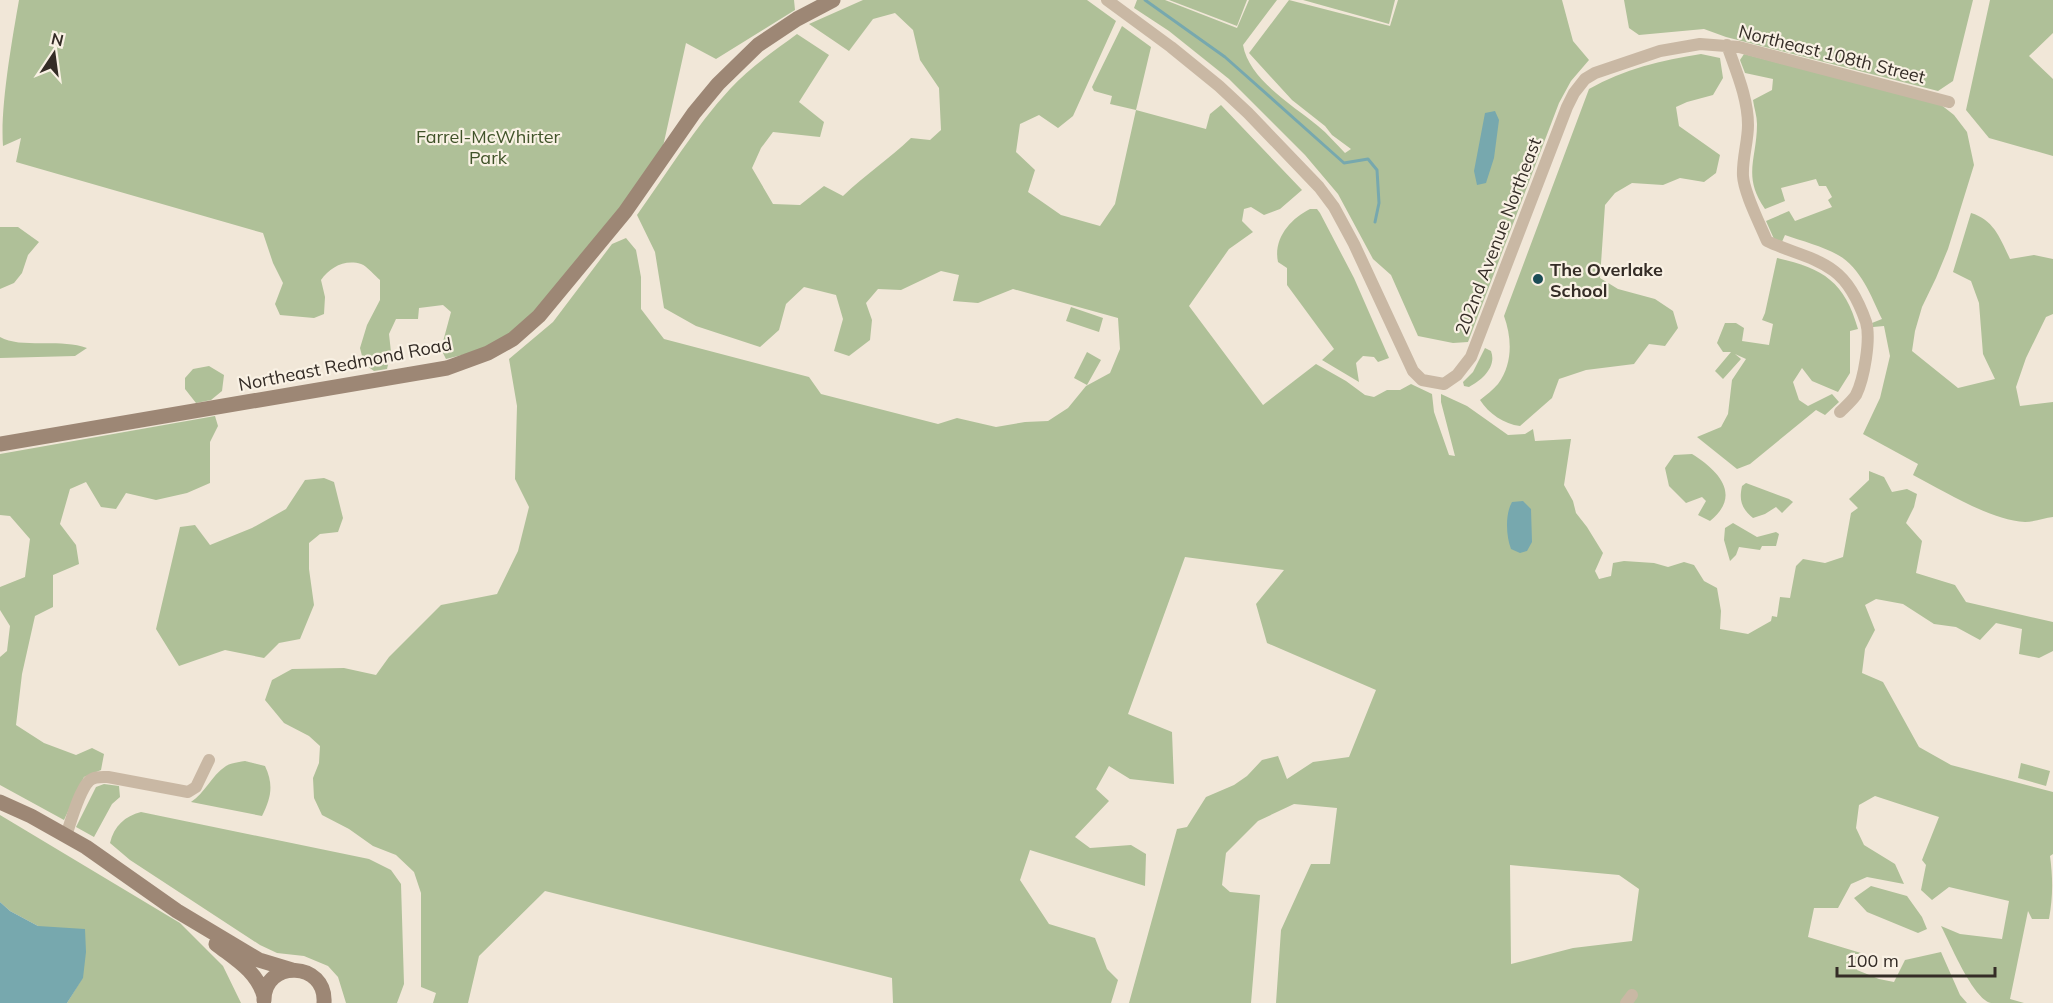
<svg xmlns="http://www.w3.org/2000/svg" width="2053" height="1003" font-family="Mulish,sans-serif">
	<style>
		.green { fill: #afc098; fill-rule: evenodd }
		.water { fill: #77a8ae }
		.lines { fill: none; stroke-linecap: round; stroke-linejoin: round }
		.stream { stroke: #77a8ae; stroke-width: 3 }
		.street { stroke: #c9b8a4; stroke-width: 12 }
		.secondary { stroke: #9d8775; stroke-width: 15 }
		.poi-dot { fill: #1b4d56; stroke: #f9f1e4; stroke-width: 2 }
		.labels { text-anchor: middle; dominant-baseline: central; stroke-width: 4.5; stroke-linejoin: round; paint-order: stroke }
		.street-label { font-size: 18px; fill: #342c26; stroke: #f9f1e4 }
		.park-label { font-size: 18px; fill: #405329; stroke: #f9f1e4 }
		.poi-label { font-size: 18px; font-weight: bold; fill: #342c26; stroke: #f9f1e4; text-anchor: start }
	</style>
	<rect width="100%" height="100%" fill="#f1e7d8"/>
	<path class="green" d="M 19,0 L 794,0 L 795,10 L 716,59 L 686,43 L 660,160 L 524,324 L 486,349 L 446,359 L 441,349 L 451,312 L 443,305 L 419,308 L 418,319 L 396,319 L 389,334 L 391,352 L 387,369 L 374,371 L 364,364 L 360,348 L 367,325 L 380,300 L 380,280 C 375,276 367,266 361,264 C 345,259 330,267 321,280 L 325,297 L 324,314 L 314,318 L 280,315 L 275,304 L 283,283 L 273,263 L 263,233 L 16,162 L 21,138 L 3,146 C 0,108 12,40 19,0 Z
		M 863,0 L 1087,0 L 1116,21 L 1073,116 L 1058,128 L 1039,115 L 1020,124 L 1016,152 L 1035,170 L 1028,192 L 1061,215 L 1100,226 L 1115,204 L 1136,110 L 1110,104 L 1112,96 L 1094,91 L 1092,87 L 1122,26 L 1151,47 L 1136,110 L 1206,129 L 1210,114 L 1221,105 L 1302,190 L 1280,209 L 1264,215 L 1251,207 L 1244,209 L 1242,221 L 1253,232 L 1229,249 L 1189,306 L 1263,405 L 1316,364 L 1346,381 L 1365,395 L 1374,397 L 1387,390 L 1400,390 L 1411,384 L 1432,394 L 1434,412 L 1449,455 L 1455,456 L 1441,402 L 1441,394 L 1467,406 L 1508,435 L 1525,434 L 1533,429 L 1535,441 L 1571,439 L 1564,485 L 1573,501 L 1576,513 L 1587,527 L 1603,553 L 1595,571 L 1599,579 L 1611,576 L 1613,563 L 1624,561 L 1654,563 L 1668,567 L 1684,562 L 1694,565 L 1704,581 L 1717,588 L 1721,611 L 1720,629 L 1748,634 L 1771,621 L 1772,616 L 1777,617 L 1780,597 L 1790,598 L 1796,566 L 1803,559 L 1825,563 L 1843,557 L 1851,513 L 1858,508 L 1849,499 L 1869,480 L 1869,471 L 1884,477 L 1892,492 L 1907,489 L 1917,494 L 1914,507 L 1906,523 L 1922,541 L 1916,573 L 1955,585 L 1966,602 L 2053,622 L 2053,651 L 2039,658 L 2019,654 L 2022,629 L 1996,623 L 1980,640 L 1956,627 L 1934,624 L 1903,604 L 1876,599 L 1865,605 L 1875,630 L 1865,649 L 1862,673 L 1883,682 L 1919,747 L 1951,765 L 2053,792 L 2053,854 L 2050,856 C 2053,878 2053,897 2049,919 L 2032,919 L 2028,911 L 2010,999 L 2024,1003 C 2014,1003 2001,1003 1991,1003 C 1973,999 1950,943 1941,926 L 1960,934 L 2002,939 L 2009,901 L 1949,887 L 1932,900 L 1921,890 L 1926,865 L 1922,860 L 1939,817 L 1875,796 L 1859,805 L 1856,828 L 1864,845 L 1895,864 L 1904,884 L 1867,877 L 1851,884 L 1838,908 L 1814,908 L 1808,937 L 1861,953 L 1857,970 L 1879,979 L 1894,982 L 1905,960 L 1941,952 L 1960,995 L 1967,1003 L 1276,1003 L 1281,930 L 1311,864 L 1330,864 L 1337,808 L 1294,804 L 1258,821 L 1226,853 L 1222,885 L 1230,892 L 1260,895 L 1251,1003 L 1129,1003 L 1177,829 L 1187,827 L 1206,797 L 1234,785 L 1247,776 L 1262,760 L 1278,756 L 1287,779 L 1313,762 L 1349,757 L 1376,690 L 1267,643 L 1256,604 L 1284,570 L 1185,557 L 1128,714 L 1172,732 L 1174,784 L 1130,779 L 1109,766 L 1096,789 L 1109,801 L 1075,837 L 1090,848 L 1131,845 L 1146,854 L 1145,886 L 1030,850 L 1020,880 L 1049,924 L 1095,938 L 1107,969 L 1118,980 L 1111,1003 L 893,1003 L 892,978 L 545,891 L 479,956 L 468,1003 L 433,1003 L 436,993 L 421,987 L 421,893 L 414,872 L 396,855 L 373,846 L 349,829 L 322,815 L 314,798 L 313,778 L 319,763 L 320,746 L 309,736 L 284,723 L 265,700 L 272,680 L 292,669 L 344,668 L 376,675 L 389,657 L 441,605 L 497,594 L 518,551 L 529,507 L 515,479 L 517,406 L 509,359 L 553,322 L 612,244 L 626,238 L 636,250 L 641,277 L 641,309 L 664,339 L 809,377 L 821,394 L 938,424 L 957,418 L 996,427 L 1025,422 L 1048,421 L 1068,408 L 1086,386 L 1110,373 L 1120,349 L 1118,318 L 1013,289 L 978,303 L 953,301 L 959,275 L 941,271 L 901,290 L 878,289 L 866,303 L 872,320 L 870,340 L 849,356 L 834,351 L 843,319 L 836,295 L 804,287 L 786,304 L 779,330 L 760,347 L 696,326 L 664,308 L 655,252 L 637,215 C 667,173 695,127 730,89 C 749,68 774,51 797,34 L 829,55 L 799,102 L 824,122 L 820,137 L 773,132 L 761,148 L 752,168 L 773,204 L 800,205 L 824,186 L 843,196 C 865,175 889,159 911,138 L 930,140 L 941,130 L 939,88 L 920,60 L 913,30 L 895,13 L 873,19 L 849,51 L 809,24 ZM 1510,865 L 1619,875 L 1639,889 L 1632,941 L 1573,948 L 1511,964 Z
		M 1137,0 L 1165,0 L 1237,28 L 1249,0 L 1277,0 L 1243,45 C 1249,80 1293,105 1318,126 C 1328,134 1336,144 1345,153 L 1351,149 L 1332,135 L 1325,126 L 1292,100 L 1249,53 L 1289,0 L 1390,26 L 1398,0 L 1562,0 L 1573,41 L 1589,60 L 1571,81 L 1559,103 L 1468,342 L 1453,343 L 1418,336 L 1391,275 L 1373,259 L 1338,194 L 1305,155 L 1229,79 L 1169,31 L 1134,8 Z
		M 1169,0 L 1247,0 L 1237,26 Z
		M 1303,0 L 1395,0 L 1389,24 Z
		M 1624,0 L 1973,0 L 1953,81 L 1938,91 L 1726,37 L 1704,29 L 1639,35 L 1629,28 Z
		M 1990,0 L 2053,0 L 2053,33 L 2029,56 L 2053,79 L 2053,156 L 1989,138 L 1966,110 Z
		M 1701,54 L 1720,58 L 1723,78 L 1713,95 L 1687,102 L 1676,107 L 1679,126 L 1720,155 L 1716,173 L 1704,182 L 1680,178 L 1663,185 L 1632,183 L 1615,193 L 1605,205 L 1600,278 L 1618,289 L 1655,299 L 1673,311 L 1678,328 L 1665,346 L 1649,344 L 1634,364 L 1586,370 L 1559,379 L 1552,398 L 1520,426 C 1504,424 1489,414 1480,400 C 1486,395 1493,390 1498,384 C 1513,364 1512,338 1504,316 L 1589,89 C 1624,69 1662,60 1701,54 Z
		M 1744,54 L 1940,104 L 1954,115 L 1967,132 L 1974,165 L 1948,249 L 1936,278 L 1922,307 L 1915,331 L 1912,351 L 1958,388 L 1995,379 L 1983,354 L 1979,303 L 1971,281 L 1953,272 L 1971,213 C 1994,220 2000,238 2010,259 L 2034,255 L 2053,259 L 2053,314 L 2046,317 L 2026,358 L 2016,387 L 2020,406 L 2053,402 L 2053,517 C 2044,518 2034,522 2025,522 C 1990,520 1944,491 1913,475 L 1918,464 L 1863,434 L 1880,398 L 1890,356 L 1884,326 L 1873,327 L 1872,323 L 1882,319 C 1871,296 1861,268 1838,255 C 1822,246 1802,241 1785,235 L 1781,244 L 1774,239 L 1766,221 L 1789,211 L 1795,221 L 1832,207 L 1828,200 L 1832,197 L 1826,186 L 1819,186 L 1816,179 L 1781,188 L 1785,201 L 1765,209 C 1742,176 1757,159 1757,124 C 1757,116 1754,108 1753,100 L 1772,90 L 1773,79 L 1745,73 L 1740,60 Z
		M 1310,209 L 1317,209 L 1320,213 L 1354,278 L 1389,358 L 1378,362 L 1374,357 L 1363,356 L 1356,363 L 1359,382 L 1322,360 L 1334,349 L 1287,285 L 1287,268 L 1278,262 C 1273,239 1290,219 1310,209 Z
		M 0,227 L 18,227 L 39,242 L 28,255 L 22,273 L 14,283 L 0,289 Z
		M 1777,258 C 1823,268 1845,282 1858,329 L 1850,331 L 1850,373 L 1838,392 L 1812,381 L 1802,368 L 1793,382 L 1799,400 L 1808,406 L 1832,394 L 1839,402 L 1825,415 L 1816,410 L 1750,464 L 1737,469 L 1697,437 L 1721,427 L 1728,414 L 1732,380 L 1746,359 L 1735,354 L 1741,359 L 1723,379 L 1715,371 L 1731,352 L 1723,352 L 1717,343 L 1725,323 L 1736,323 L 1744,328 L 1742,341 L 1769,345 L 1773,324 L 1762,320 L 1765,313 Z
		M 1071,307 L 1103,318 L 1099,332 L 1066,321 Z
		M 0,337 C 21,349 59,338 87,348 L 75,356 L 0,358 Z
		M 1485,348 L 1491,351 C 1497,367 1482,380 1469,387 L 1464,386 L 1463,382 L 1473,372 Z
		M 1087,352 L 1101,360 L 1087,385 L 1074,378 Z
		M 209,366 L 224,375 L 222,391 L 211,400 L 196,403 L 185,389 L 185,378 L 193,369 Z
		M 215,416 L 218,426 L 210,442 L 210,483 L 187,493 L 156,500 L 126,493 L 116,509 L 101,507 L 86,482 L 70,489 L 60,524 L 76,545 L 79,564 L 53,575 L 53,607 L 35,616 L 22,674 L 16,725 L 44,743 L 76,755 L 92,748 L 104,754 L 101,770 L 84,777 L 64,820 L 0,785 L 0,657 L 7,651 L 10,626 L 0,610 L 0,587 L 25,577 L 30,539 L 10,516 L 0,515 L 0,454 Z
		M 1692,454 C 1719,471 1742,495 1710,521 L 1698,515 L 1706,501 L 1702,497 L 1686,503 L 1669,486 L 1665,468 L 1674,455 Z
		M 324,478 L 334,482 L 343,518 L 338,532 L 320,534 L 309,543 L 309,569 L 314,605 L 300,639 L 279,643 L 264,658 L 225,650 L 179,666 L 156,629 L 180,527 L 195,525 L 210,545 L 252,528 L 286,509 L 305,480 Z
		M 1746,483 L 1789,499 L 1793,502 L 1782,513 L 1776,507 L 1765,514 L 1753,518 C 1741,508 1739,500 1742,486 Z
		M 1733,523 L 1757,537 L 1776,532 L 1779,534 L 1776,546 L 1762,546 L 1760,550 L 1739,547 L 1736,555 L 1730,561 L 1724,540 L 1725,528 Z
		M 245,761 L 265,766 C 274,785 271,798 262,816 L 191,802 C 205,793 211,776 226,766 C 231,763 239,762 245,761 Z
		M 2021,763 L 2050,771 L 2046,786 L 2018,778 Z
		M 104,784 L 119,786 L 120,797 L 112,804 L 94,837 L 76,827 L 96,787 Z
		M 141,812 L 369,859 L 391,870 L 401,884 L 404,984 L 397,1003 L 346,1003 L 338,977 L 328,966 L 304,956 L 277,953 L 260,945 L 130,860 L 110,843 C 114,826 125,816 141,812 Z
		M 0,815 L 180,923 L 223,966 L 241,1003 L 67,1003 L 83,977 L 38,926 L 10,911 L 0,902 Z
		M 1871,886 L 1907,896 L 1922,917 L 1927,929 L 1918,933 L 1867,912 L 1854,898 Z"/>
	<path class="water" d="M 1495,111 L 1499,120 L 1494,158 L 1486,183 L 1477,185 L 1474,171 L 1485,113 Z
		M 1523,501 L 1531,509 L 1532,542 L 1527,551 L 1520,553 L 1511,549 C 1506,536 1505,514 1512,502 Z
		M 0,902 L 10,911 L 38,926 L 85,929 L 86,952 L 83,978 L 67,1003 L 0,1003 Z"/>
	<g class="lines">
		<path class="stream" d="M 1145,0 L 1225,57 L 1344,163 L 1368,159 L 1377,170 L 1379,203 L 1375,222"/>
		<path class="street" d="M 1107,0 L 1171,47 L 1219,86 L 1248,113 L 1319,187 L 1334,207 L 1354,244 L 1413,371 L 1422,380 L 1444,384 L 1457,375 L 1471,357 L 1567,107 L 1574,93 L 1585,79 L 1595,73 L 1660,51 L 1700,44 L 1739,47 L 1949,102
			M 1727,45 C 1736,71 1748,98 1748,125 C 1748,142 1742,159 1743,176 C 1744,193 1760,224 1767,241 C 1789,252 1814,256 1834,271 C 1849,282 1860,305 1866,322 C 1871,339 1864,379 1856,395 C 1852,401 1845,407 1840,412
			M 66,836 C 71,821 79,791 89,781 C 94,776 102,777 108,777 L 188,792 L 196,787 L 209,760
			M 1626,1003 L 1632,995"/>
		<path class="secondary" d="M 0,444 L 447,368 L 488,353 L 513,339 L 539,316 L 625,212 L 694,113 L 718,84 L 758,45 L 797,19 L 833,0
			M 0,802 L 31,816 L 86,847 L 177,911 L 259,960 L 292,970
			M 216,944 C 235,959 257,971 264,996
			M 264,1000 C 264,959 327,961 324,1003"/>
	</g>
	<circle class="poi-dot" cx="1538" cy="279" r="6"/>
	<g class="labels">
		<g class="street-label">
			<text transform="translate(1832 54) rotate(14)">Northeast 108th Street</text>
			<text transform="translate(1498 236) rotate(-69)">202nd Avenue Northeast</text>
			<text transform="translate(345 364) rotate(-11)">Northeast Redmond Road</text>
		</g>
		<g class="park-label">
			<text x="488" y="136">Farrel-McWhirter<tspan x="488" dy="21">Park</tspan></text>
		</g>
		<g class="poi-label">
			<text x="1550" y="269">The Overlake<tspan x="1550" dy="21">School</tspan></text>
		</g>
	</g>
	<g transform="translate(54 54) rotate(13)" stroke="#f9f1e4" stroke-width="4.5" paint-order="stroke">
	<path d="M0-4.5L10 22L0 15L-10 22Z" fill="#342c26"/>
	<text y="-9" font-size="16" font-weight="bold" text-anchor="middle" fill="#342c26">N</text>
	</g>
	<path d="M1837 967v9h158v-9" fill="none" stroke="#342c26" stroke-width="3"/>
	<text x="1846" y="967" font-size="18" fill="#342c26" stroke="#f9f1e4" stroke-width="4.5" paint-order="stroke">100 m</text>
</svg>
